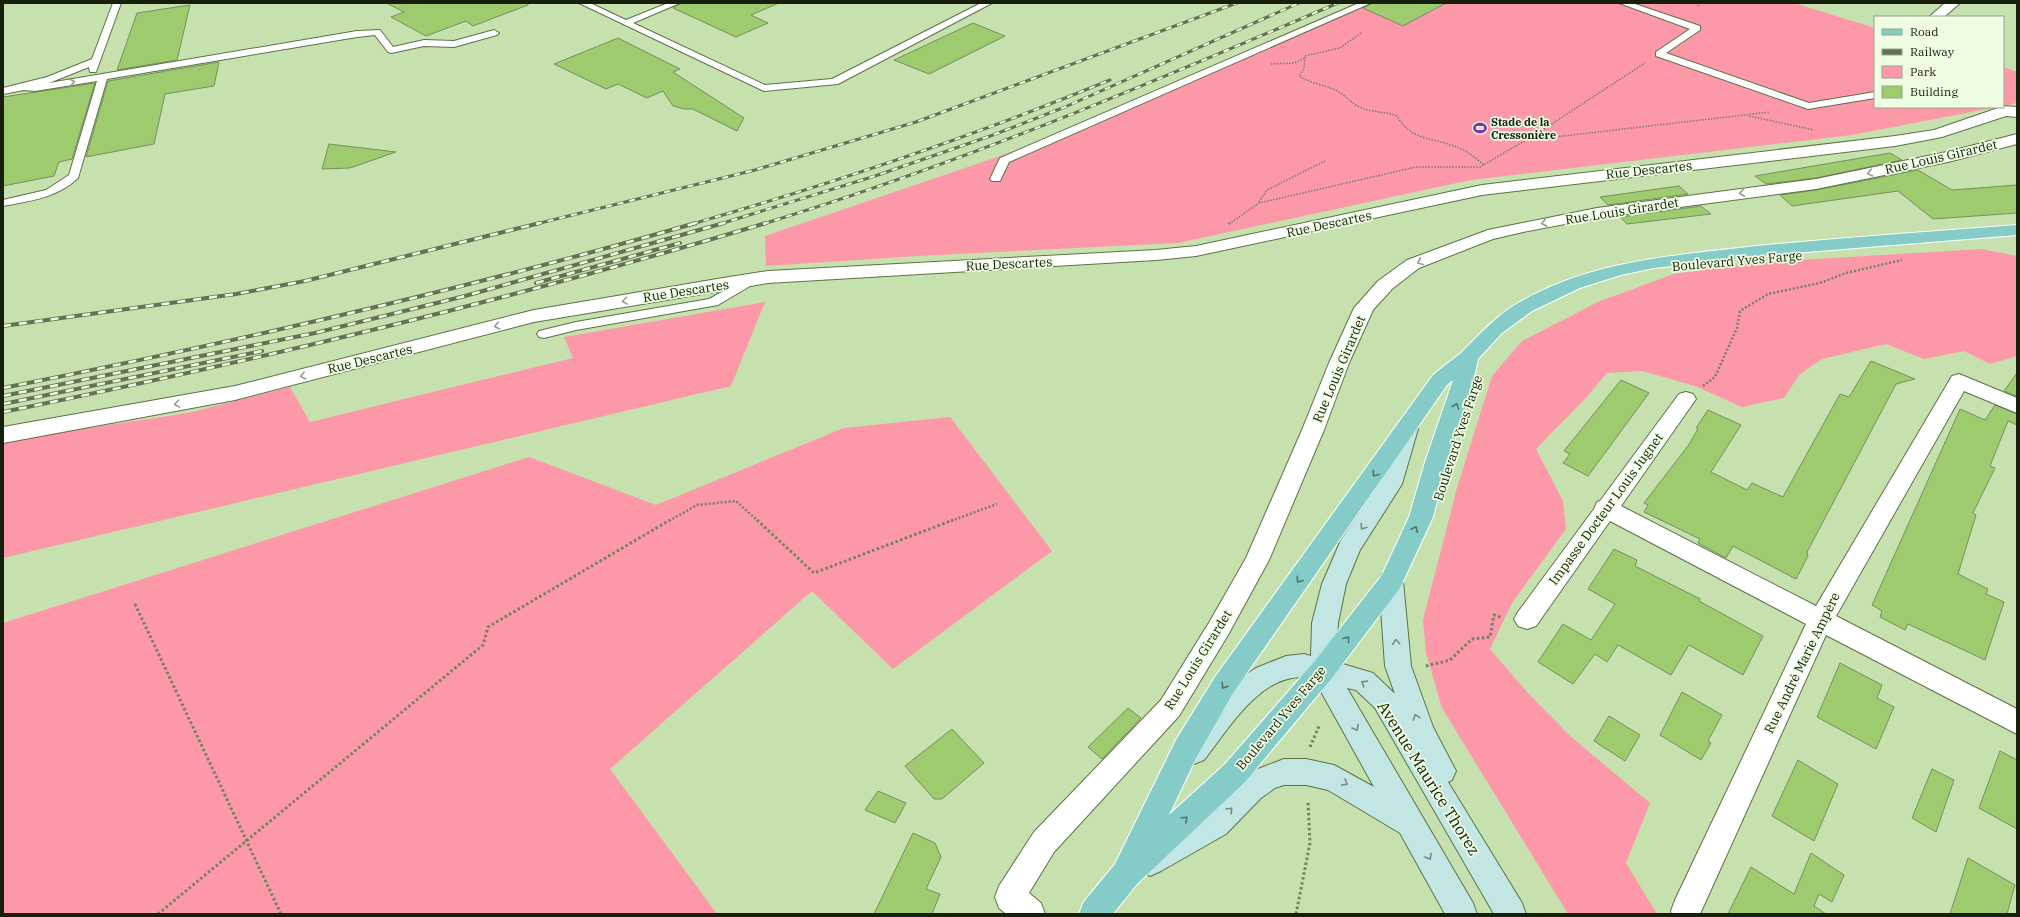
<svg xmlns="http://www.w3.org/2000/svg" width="2020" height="917" font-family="'IBM Plex Serif',serif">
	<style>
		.green { fill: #fd98a8 }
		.building { fill: #9ecb6d; stroke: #778e60 }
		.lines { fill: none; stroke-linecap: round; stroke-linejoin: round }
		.lane-casing { stroke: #5c7345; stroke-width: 2 }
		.street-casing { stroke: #5c7345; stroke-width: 2 }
		.secondary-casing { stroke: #5c7345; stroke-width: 2 }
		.primary-casing { stroke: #fff; stroke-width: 2 }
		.path-far2 { stroke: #718360; stroke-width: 1.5; stroke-dasharray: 1.5 1.5; stroke-linecap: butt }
		.path-far1 { stroke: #718360; stroke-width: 2.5; stroke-dasharray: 2 2; stroke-linecap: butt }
		.path { stroke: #718360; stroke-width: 3; stroke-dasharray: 2.5 2.5; stroke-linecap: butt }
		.lane { fill: #fff; fill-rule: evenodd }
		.street { fill: #fff; fill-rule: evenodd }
		.secondary { fill: #c2e6e4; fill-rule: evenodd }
		.primary { fill: #85ccc8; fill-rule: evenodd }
		.rail-far1-casing { stroke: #627352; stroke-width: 3 }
		.rail-casing { stroke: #627352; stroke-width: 4 }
		.rail-far1 { stroke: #effde3; stroke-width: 2; stroke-dasharray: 6; stroke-linecap: butt }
		.rail { stroke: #effde3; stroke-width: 2.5; stroke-dasharray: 8; stroke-linecap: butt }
		.oneway { stroke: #969a92 }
		.oneway2 { stroke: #4d766a }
		.oneway3 { stroke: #748c83 }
		.labels { text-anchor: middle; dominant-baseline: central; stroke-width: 3.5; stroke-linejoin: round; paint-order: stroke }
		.far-poi-label { font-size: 11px; font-weight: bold; fill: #151f0c; stroke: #effde3; text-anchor: start }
		.street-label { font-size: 13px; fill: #151f0c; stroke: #effde3 }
		.near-street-label { font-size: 16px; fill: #151f0c; stroke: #effde3 }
	</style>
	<rect width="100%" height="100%" fill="#c7e1ae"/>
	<path class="green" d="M 1357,3 L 1794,3 L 1875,28 L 1875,107 L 1997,107 L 1852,135 L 1471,180 L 1178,243 L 918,256 L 766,266 L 765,236 L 1018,150 L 1251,52 Z
		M 2003,67 L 2017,72 L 2017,103 L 2003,106 Z
		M 1981,249 L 2017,256 L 2017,356 L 1990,364 L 1964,351 L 1924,359 L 1886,344 L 1822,359 L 1799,375 L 1784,398 L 1742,407 L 1695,386 L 1642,371 L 1607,373 L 1584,400 L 1536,449 L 1563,501 L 1566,529 L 1512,603 L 1490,649 L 1527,692 L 1570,736 L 1650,803 L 1626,863 L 1657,914 L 1568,914 L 1442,708 L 1426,653 L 1423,620 L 1457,488 L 1492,376 L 1522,341 L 1600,301 L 1674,274 L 1750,263 Z
		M 765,302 L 731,386 L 3,558 L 3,441 L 188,413 L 290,387 L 310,422 L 573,358 L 564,337 Z
		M 950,417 L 1052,551 L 893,669 L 812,591 L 610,769 L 717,914 L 3,914 L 3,623 L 529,457 L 656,505 L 844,428 Z"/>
	<path class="building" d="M 386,3 L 528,3 L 528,5 L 473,26 L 466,21 L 426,36 L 391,17 L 404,12 Z
		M 681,3 L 779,3 L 751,15 L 768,23 L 736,37 L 673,8 Z
		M 1372,3 L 1446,3 L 1403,26 L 1363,8 Z
		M 190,5 L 177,60 L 117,70 L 137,13 Z
		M 973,23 L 1005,36 L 929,74 L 894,60 Z
		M 618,38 L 680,69 L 673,72 L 744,118 L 737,131 L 693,109 L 684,109 L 673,106 L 663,91 L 647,98 L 618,84 L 606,89 L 554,64 Z
		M 219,62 L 214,86 L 165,94 L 154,144 L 86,157 L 108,81 Z
		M 95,83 L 72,159 L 59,162 L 54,176 L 3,186 L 3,97 Z
		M 329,144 L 396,152 L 350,168 L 322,169 Z
		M 1890,153 L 1902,160 L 1816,178 L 1766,184 L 1755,176 Z
		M 1918,170 L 1952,190 L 2017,185 L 2017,213 L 1933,219 L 1898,191 L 1792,206 L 1780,195 L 1816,190 Z
		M 1679,186 L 1688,194 L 1608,205 L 1600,197 Z
		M 1701,206 L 1711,214 L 1627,224 L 1620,217 Z
		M 1871,361 L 1915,379 L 1896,384 L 1807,552 L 1808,556 L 1796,579 L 1733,546 L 1726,558 L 1698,543 L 1700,539 L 1644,512 L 1648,505 L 1644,503 L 1688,446 L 1698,429 L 1696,428 L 1708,410 L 1741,425 L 1711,472 L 1747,490 L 1752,483 L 1783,497 L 1840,394 L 1849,397 Z
		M 2017,373 L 2017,396 L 2004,391 Z
		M 1621,380 L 1649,393 L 1588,476 L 1563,463 L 1570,454 L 1564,451 Z
		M 1995,405 L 2017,414 L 2017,425 L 2008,421 L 1990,466 L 1995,468 L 1973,513 L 1976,515 L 1958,574 L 1988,589 L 1986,594 L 2004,602 L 1985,660 L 1908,624 L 1905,630 L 1880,617 L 1882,611 L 1872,605 L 1960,409 L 1985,420 Z
		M 1614,549 L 1637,560 L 1635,566 L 1700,599 L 1699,601 L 1763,636 L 1743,675 L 1689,645 L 1671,675 L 1618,645 L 1607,662 L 1595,654 L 1573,684 L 1538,662 L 1563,624 L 1591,640 L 1615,604 L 1588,589 Z
		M 1840,663 L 1882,685 L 1877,698 L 1894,707 L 1876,749 L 1817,717 Z
		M 1682,692 L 1722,715 L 1708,741 L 1711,743 L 1701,760 L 1660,735 Z
		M 1128,708 L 1141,718 L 1102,759 L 1088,747 Z
		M 1609,716 L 1640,735 L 1625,761 L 1594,741 Z
		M 952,729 L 984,763 L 942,799 L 934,799 L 905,766 Z
		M 2000,751 L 2017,760 L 2017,829 L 1979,808 Z
		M 1798,760 L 1838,784 L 1814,841 L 1772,816 Z
		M 1932,769 L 1954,780 L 1936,832 L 1912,818 Z
		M 878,791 L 906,803 L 895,823 L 865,810 Z
		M 913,833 L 935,843 L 941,857 L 926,889 L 940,894 L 932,914 L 874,914 Z
		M 1811,853 L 1844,875 L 1832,902 L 1819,894 L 1814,906 L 1826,914 L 1728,914 L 1751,867 L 1794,894 Z
		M 1968,858 L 2015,885 L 2007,914 L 1950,914 Z"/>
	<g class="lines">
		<g class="lane-casing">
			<path id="lane" d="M 113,3 L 121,3 L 96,72 L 90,72 L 89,67 L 49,83 L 357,31 L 380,30 L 393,47 L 424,40 L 454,41 L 494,30 L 499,33 L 497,35 L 454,47 L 424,46 L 391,53 L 388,52 L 375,35 L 357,37 L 107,79 L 78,178 C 57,198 30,201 3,206 L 3,200 L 46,190 L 69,175 L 97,81 L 35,91 L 24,90 L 3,94 L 3,88 L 47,77 L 92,59 Z
				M 579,3 L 590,3 L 626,20 L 668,3 L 680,3 L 633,23 L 765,85 L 832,79 L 981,3 L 992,3 L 838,84 L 764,91 Z
				M 1359,3 L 1371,3 L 1009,162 L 1000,181 L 992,181 L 990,179 L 1000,158 Z
				M 1619,3 L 1632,3 L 1700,26 L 1700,30 L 1666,53 L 1809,103 L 1875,92 L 1875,98 L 1808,109 L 1656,56 L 1656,52 L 1690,29 Z
				M 751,276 L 757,280 L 755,283 L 718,305 L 576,330 L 544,338 L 539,337 L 537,334 L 539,331 L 576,322 L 709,299 Z"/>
		</g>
		<g class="street-casing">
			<path id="street" d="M 1945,3 L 1960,3 L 1944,17 L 1929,17 Z
				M 2004,106 L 2017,107 L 2017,117 L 2006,116 L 1942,137 L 1895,146 L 1482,195 L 1196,256 L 1156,260 L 768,283 L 534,322 L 235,400 L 3,443 L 3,427 L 235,386 L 534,310 L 723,278 L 768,271 L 1156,250 L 1196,246 L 1482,185 L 1895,136 L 1934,130 Z
				M 2017,134 L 2017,144 L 1948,162 L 1816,189 L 1597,218 L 1523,232 L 1493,239 L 1419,268 L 1392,289 L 1373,310 L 1349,363 L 1324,430 L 1269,560 L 1228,635 L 1179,716 L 1054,852 L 1029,893 L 1041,903 L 1045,914 L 1006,914 L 999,908 L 995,897 L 999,886 L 1034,832 L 1161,700 L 1210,621 L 1246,558 L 1302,430 L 1329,363 L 1354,308 L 1378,281 L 1407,260 L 1488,230 L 1597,208 L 1816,179 L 1947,152 Z
				M 1959,374 L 2017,398 L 2017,413 L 1964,391 L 1836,616 L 2017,709 L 2017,734 L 1826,635 L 1700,914 L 1672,914 L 1671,911 L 1675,900 L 1806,624 L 1610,521 L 1536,626 L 1527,629 L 1518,626 L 1514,619 L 1518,612 L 1594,509 L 1597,502 L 1600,501 L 1679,394 L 1686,392 L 1693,394 L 1696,399 L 1621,506 L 1816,606 L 1952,376 Z"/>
		</g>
		<g class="secondary-casing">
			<path id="secondary" d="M 1407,421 L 1415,424 L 1418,429 L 1402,484 L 1360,550 L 1346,584 L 1338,623 L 1336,662 L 1373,673 L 1395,694 L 1385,666 L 1379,581 L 1382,574 L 1391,571 L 1400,574 L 1403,581 L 1411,666 L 1433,727 L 1456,771 L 1452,780 L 1448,782 L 1522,903 L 1526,914 L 1494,914 L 1375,708 L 1356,690 L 1347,688 L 1473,903 L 1477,914 L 1445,914 L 1400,833 L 1328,790 L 1306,785 L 1284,785 L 1275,788 L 1261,798 L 1226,834 L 1161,871 L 1150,876 L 1139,871 L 1135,861 L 1139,851 L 1206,814 L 1241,780 L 1255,770 L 1284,759 L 1306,759 L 1334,765 L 1374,787 L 1314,679 C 1265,666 1230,727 1204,760 L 1194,764 L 1184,760 L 1180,751 L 1184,742 L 1236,681 L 1256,668 L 1286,656 L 1304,654 L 1311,656 L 1312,623 L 1322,584 L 1341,540 L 1380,482 L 1396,429 L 1399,424 Z"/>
		</g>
		<g class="primary-casing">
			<path id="primary" d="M 2017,225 L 2017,235 L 1782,254 L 1654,268 L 1621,275 L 1580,288 L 1532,311 L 1502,333 L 1478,359 L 1471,391 L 1447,462 L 1433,517 L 1400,588 L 1332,678 L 1245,782 L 1137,884 L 1113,914 L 1079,914 L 1083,903 L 1115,864 L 1176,740 L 1215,677 L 1433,375 C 1442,367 1453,360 1462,352 C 1480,334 1496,316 1518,303 C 1588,262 1668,256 1747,247 C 1836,238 1927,232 2017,225 ZM 1453,380 L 1425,462 L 1409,517 L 1382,575 L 1314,662 L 1225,764 L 1169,815 L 1196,758 L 1233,693 L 1447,385 Z"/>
		</g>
		<path class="path-far2" d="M 1696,3 L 1699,6
			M 1361,33 L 1340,48 L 1305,56 L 1304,69 L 1299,76 C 1310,83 1321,84 1333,89 C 1344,93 1352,105 1364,109 C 1375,112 1386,112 1397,116 C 1412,143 1437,137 1461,149 C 1470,153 1477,159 1484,165
			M 1271,64 L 1294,63 L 1305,58
			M 1749,116 L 1814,130
			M 1529,140 L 1770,112
			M 1259,202 L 1267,190 L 1325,161
			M 1229,224 L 1259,203 L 1416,167 L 1480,167 L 1538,133 L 1645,63"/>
		<path class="path-far1" d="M 1229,224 L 1230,223
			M 1703,386 L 1715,377 L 1737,328 L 1740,311 L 1768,294 L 1820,283 L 1846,273 L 1902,260
			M 669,521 L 697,505 L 736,501 L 758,521
			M 951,521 L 997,504"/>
		<path class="path" d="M 757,520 L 814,573 L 953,520
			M 135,604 L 281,914
			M 1426,666 L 1450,660 L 1472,639 L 1490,637 L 1494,615 L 1503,618
			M 1310,747 L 1319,726
			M 158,914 L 483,645 L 488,627 L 670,520
			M 1296,914 L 1310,843 L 1308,802"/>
		<use href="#lane" class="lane"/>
		<use href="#street" class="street"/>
		<use href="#secondary" class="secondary"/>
		<use href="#primary" class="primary"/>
		<g class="rail-far1-casing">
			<path id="rail-far1" d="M 536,224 L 755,170 L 916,122 L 1237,3
				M 692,224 C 834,183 974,136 1110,80
				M 720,224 L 875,176 L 993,135 L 1065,107 L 1299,3
				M 763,224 C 960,164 1149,84 1338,3"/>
		</g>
		<g class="rail-casing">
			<path id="rail" d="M 536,283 L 680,243
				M 3,326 L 236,294 L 305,281 L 540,223
				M 3,388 C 236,342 467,289 696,223
				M 3,396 L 315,333 L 465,296 L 724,223
				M 3,404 L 262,351
				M 3,412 C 261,360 514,299 766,223"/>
		</g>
		<use href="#rail-far1" class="rail-far1"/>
		<use href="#rail" class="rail"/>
	</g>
	<defs><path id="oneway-chevron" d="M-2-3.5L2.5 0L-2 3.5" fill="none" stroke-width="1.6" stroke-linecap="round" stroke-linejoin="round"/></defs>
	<g class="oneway">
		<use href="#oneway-chevron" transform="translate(72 82) rotate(-10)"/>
		<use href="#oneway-chevron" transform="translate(1870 173) rotate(168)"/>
		<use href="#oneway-chevron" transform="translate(1742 193) rotate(172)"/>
		<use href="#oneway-chevron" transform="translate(1544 223) rotate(169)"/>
		<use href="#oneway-chevron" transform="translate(1420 262) rotate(157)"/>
		<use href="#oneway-chevron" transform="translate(625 301) rotate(170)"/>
		<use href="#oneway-chevron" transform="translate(497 326) rotate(166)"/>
		<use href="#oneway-chevron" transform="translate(303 376) rotate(166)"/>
		<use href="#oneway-chevron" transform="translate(177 404) rotate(170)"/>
	</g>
	<g class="oneway2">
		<use href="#oneway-chevron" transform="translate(1456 406) rotate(-71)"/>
		<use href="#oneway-chevron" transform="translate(1375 474) rotate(126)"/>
		<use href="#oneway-chevron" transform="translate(1415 529) rotate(-65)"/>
		<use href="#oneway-chevron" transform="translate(1299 580) rotate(126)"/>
		<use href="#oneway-chevron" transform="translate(1347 639) rotate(-53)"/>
		<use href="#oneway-chevron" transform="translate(1224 686) rotate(123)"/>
		<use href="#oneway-chevron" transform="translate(1185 819) rotate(-43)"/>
	</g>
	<g class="oneway3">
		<use href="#oneway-chevron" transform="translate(1363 527) rotate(124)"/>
		<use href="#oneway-chevron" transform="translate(1396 642) rotate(-95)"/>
		<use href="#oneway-chevron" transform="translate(1364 683) rotate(-148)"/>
		<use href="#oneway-chevron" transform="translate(1416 717) rotate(-110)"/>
		<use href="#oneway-chevron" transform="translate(1356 728) rotate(60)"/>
		<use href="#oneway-chevron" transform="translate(1345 783) rotate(30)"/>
		<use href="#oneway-chevron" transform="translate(1230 810) rotate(-46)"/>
		<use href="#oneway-chevron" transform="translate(1429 857) rotate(61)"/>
	</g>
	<defs>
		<g id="stadium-bare" transform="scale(1.08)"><path d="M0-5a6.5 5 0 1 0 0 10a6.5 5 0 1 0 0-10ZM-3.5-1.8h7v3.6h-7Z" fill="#8038ab" stroke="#effde3" stroke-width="2.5" paint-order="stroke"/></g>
	</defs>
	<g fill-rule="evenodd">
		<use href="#stadium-bare" x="1480" y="128"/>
	</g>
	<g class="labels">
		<g class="far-poi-label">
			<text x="1491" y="122">Stade de la<tspan x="1491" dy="13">Cressonière</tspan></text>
		</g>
		<g class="street-label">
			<text transform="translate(1941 157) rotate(-13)">Rue Louis Girardet</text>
			<text transform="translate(1649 170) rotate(-6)">Rue Descartes</text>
			<text transform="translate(1622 211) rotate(-9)">Rue Louis Girardet</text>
			<text transform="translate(1329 224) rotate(-12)">Rue Descartes</text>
			<text transform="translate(1737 261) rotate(-5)">Boulevard Yves Farge</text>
			<text transform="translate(1009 264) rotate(-3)">Rue Descartes</text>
			<text transform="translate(686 291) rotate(-9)">Rue Descartes</text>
			<text transform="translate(370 359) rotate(-14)">Rue Descartes</text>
			<text transform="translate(1339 369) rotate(-67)">Rue Louis Girardet</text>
			<text transform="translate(1458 438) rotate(-72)">Boulevard Yves Farge</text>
			<text transform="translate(1606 509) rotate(-54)">Impasse Docteur Louis Jugnet</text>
			<text transform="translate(1198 660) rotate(-58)">Rue Louis Girardet</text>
			<text transform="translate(1802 663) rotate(-64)">Rue André Marie Ampère</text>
			<text transform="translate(1281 718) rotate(-50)">Boulevard Yves Farge</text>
		</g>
		<g class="near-street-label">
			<text transform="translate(1429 778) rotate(58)">Avenue Maurice Thorez</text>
		</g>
	</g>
	<rect width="2020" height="917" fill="none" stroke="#151f0c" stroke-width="8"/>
	<rect x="1874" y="16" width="130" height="92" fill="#effde3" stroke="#98a48d"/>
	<rect x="1882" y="29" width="20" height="6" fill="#85ccc8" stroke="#98a48d"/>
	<text x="1910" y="36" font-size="12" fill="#151f0c">Road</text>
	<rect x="1882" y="49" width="20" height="6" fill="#627352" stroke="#98a48d"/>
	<text x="1910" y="56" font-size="12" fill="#151f0c">Railway</text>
	<rect x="1882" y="66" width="20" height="12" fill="#fd98a8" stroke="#98a48d"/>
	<text x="1910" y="76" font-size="12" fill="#151f0c">Park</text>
	<rect x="1882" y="86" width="20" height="12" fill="#9ecb6d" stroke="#98a48d"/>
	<text x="1910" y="96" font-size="12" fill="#151f0c">Building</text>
</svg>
